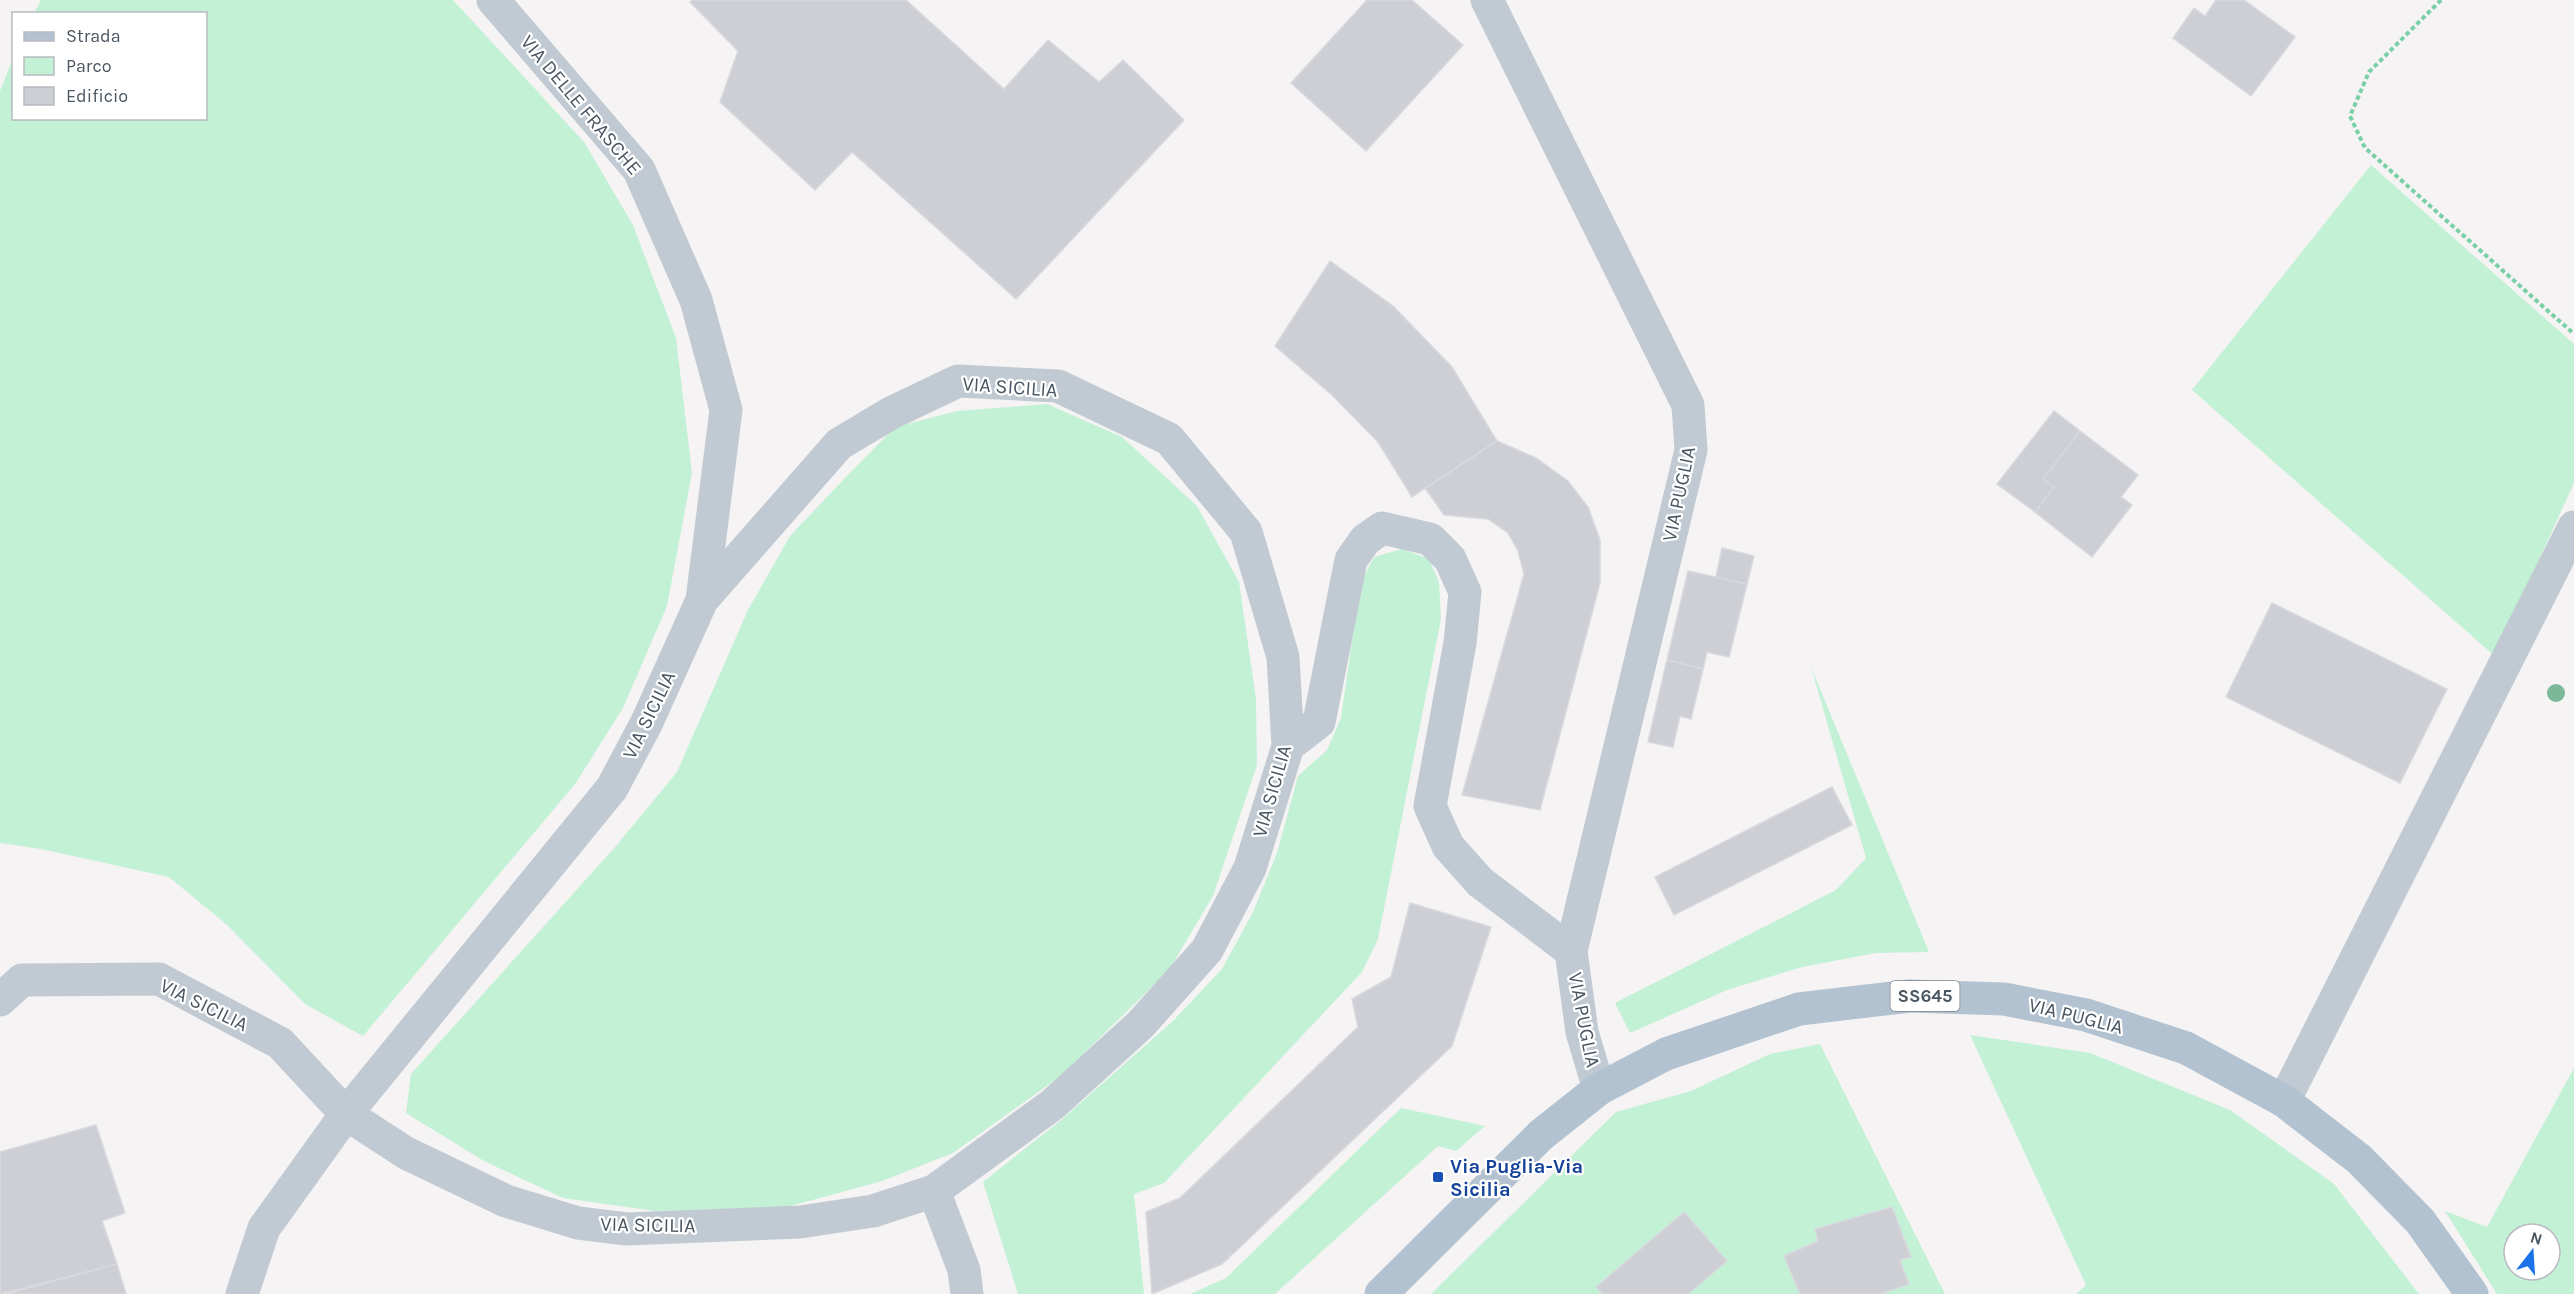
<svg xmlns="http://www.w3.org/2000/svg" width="2574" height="1294" font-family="Karla,sans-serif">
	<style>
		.green { fill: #c3f1d5; fill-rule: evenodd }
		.building { fill: #cdcfd5; stroke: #d7d9de; stroke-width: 1.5 }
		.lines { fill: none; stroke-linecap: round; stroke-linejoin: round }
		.path { stroke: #7ad0a6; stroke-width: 4; stroke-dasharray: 4.5 3; stroke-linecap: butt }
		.minor { stroke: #c1cad2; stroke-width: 33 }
		.major { stroke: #b3c2d1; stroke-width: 33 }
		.tree { fill: #7bb799 }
		.transit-dot { fill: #1a4fb4; stroke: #fff; stroke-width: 2 }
		.labels { text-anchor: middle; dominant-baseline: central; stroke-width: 4.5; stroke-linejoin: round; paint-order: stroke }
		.shield { fill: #fff; stroke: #808990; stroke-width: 1.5 }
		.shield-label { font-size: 18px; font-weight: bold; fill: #4a5661 }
		.street-label { font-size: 20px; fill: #4a5661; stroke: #fff }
		.transit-label { font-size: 20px; font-weight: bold; fill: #164399; stroke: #fff; text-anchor: start }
	</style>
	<rect width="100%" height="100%" fill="#f5f3f3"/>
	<path class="green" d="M 41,0 L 453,0 L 584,142 L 633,225 L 676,338 L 692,473 L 667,606 L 623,708 L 575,784 L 363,1036 L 305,1004 L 227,925 L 169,877 L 41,849 L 0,843 L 0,91 L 13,58 L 14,118 L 206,118 L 206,14 L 34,13 Z
		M 2371,165 L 2574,344 L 2574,483 L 2526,588 L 2497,658 L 2192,390 Z
		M 1047,404 L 1122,437 L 1197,506 L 1239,582 L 1256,699 L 1257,765 L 1213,896 L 1169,970 L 1062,1075 L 953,1153 L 882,1181 L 787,1207 L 655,1211 L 563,1198 L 484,1161 L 406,1113 L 411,1074 L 616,846 L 677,772 L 748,610 L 790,536 L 845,478 L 895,427 L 957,411 Z
		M 1402,549 L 1429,559 L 1439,582 L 1441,619 L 1378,939 L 1362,972 L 1164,1183 L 1134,1194 L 1144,1294 L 1018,1294 L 983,1182 L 1060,1121 L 1173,1021 L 1222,969 L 1253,912 L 1277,853 L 1298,776 L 1327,750 L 1341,718 L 1360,584 L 1374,557 Z
		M 1811,667 L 1929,952 L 1876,953 L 1802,967 L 1727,990 L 1630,1033 L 1615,1003 L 1836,890 L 1866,858 Z
		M 1970,1035 L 2090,1053 L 2230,1110 L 2334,1184 L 2419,1294 L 2076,1294 L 2086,1285 Z
		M 1820,1044 L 1945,1294 L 1431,1294 L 1616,1112 L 1691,1091 L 1770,1054 Z
		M 2574,1068 L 2574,1294 L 2497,1294 L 2445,1211 L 2487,1227 ZM 2514,1234 L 2550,1234 L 2550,1270 L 2514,1270 Z
		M 1401,1108 L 1485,1126 L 1456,1151 L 1438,1146 L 1275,1294 L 1190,1294 L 1226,1278 Z"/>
	<path class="building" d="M 692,0 L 906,0 L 1004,89 L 1048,40 L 1099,82 L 1123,60 L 1184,120 L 1016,299 L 852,152 L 815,190 L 720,102 L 738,51 L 690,2 Z
		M 1367,0 L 1412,0 L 1463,45 L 1366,151 L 1291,83 Z
		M 2216,0 L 2244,0 L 2295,37 L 2251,96 L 2173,38 L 2194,8 L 2205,16 Z
		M 1330,261 L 1393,306 L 1452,367 L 1497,441 L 1412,497 L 1378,442 L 1332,395 L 1275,346 Z
		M 2054,411 L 2080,431 L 2043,479 L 2054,487 L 2035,512 L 1997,484 Z
		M 2080,431 L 2138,475 L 2121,497 L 2132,505 L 2092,557 L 2035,512 L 2054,487 L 2043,479 Z
		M 1497,441 L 1536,458 L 1568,481 L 1588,507 L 1600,540 L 1600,583 L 1540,810 L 1462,795 L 1524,574 L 1518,551 L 1508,533 L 1488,519 L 1444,515 L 1425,488 Z
		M 1722,548 L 1754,556 L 1747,584 L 1716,577 Z
		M 1688,571 L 1747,584 L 1729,657 L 1707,652 L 1703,669 L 1667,660 Z
		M 2272,603 L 2447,689 L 2400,783 L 2226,697 Z
		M 1667,660 L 1703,669 L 1691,719 L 1680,716 L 1673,747 L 1648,742 Z
		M 1832,787 L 1852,825 L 1674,915 L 1655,877 Z
		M 1410,903 L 1491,927 L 1452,1046 L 1222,1264 L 1152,1294 L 1146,1212 L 1180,1198 L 1358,1027 L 1352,999 L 1391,977 Z
		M 96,1125 L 125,1213 L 102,1221 L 117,1264 L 0,1294 L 0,1152 Z
		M 1892,1207 L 1911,1257 L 1900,1260 L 1909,1284 L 1881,1294 L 1800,1294 L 1784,1256 L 1818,1241 L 1815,1229 Z
		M 1684,1212 L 1727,1261 L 1688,1294 L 1602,1294 L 1596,1287 Z
		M 117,1264 L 126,1294 L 6,1294 Z"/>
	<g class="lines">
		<path class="path" d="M 2441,0 L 2369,72 L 2350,116 L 2365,148 L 2574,334"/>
		<path class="minor" d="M 493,0 L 639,170 L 696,300 L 726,410 L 702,600
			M 1487,0 L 1688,405 L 1691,450 L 1571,951 L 1582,1032 L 1599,1089
			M 1288,746 L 1319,722 L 1351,560 L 1365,540 L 1382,528 L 1430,539 L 1450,559 L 1465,592 L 1460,643 L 1430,806 L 1448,846 L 1480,882 L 1571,951
			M 0,1000 L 22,980 L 159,979 L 280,1043 L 346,1114 L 406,1153 L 506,1201 L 578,1223 L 627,1229 L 800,1222 L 873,1211 L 934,1191 L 1052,1105 L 1141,1024 L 1207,950 L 1250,868 L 1288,746 L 1283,657 L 1246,532 L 1169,439 L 1058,386 L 958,381 L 891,413 L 839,444 L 702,600 L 647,722 L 612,788 L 346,1114 L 264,1228 L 242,1294
			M 2284,1101 L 2574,527
			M 934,1191 L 964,1270 L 967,1294"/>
		<path class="major" d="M 1381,1294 L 1541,1135 L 1599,1089 L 1666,1054 L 1799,1009 L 1910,996 L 2004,999 L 2086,1015 L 2186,1048 L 2284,1101 L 2359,1159 L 2420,1221 L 2472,1294"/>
	</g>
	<circle class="tree" cx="2556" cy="693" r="9"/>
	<rect class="transit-dot" x="1432" y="1171" width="12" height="12" rx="3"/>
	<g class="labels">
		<rect class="shield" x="1890.5" y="981" width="69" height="30" rx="4.5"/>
		<g class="shield-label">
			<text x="1925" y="996">SS645</text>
		</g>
		<g class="street-label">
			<text transform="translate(581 105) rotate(50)">VIA DELLE FRASCHE</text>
			<text transform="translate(1010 387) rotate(4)">VIA SICILIA</text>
			<text transform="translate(1679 494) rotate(-78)">VIA PUGLIA</text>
			<text transform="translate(649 715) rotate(-64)">VIA SICILIA</text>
			<text transform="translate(1272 791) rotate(-74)">VIA SICILIA</text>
			<text transform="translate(204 1005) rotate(26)">VIA SICILIA</text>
			<text transform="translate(2076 1016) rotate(14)">VIA PUGLIA</text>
			<text transform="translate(1584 1020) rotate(79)">VIA PUGLIA</text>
			<text transform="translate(648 1225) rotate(1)">VIA SICILIA</text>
		</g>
		<g class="transit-label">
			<text x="1450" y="1166">Via Puglia-Via<tspan x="1450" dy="23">Sicilia</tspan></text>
		</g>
	</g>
	<rect x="12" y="12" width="195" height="108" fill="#ffffff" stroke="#b7bbc0" stroke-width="1.5"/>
	<rect x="24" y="32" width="30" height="9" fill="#b3c2d1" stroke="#b7bbc0" stroke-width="1.5"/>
	<text x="66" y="42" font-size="18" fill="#4a5661">Strada</text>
	<rect x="24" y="57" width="30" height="18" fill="#c3f1d5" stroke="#b7bbc0" stroke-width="1.5"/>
	<text x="66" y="72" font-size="18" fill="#4a5661">Parco</text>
	<rect x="24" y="87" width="30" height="18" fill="#cdcfd5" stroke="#b7bbc0" stroke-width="1.5"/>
	<text x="66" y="102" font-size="18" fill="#4a5661">Edificio</text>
	<g transform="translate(2532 1252) rotate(17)"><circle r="28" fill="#ffffff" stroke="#b7bbc0" stroke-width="1.5"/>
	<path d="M0-4.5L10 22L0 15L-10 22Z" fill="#1a73e8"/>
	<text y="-9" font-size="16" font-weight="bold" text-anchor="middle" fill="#4a5661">N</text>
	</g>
</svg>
